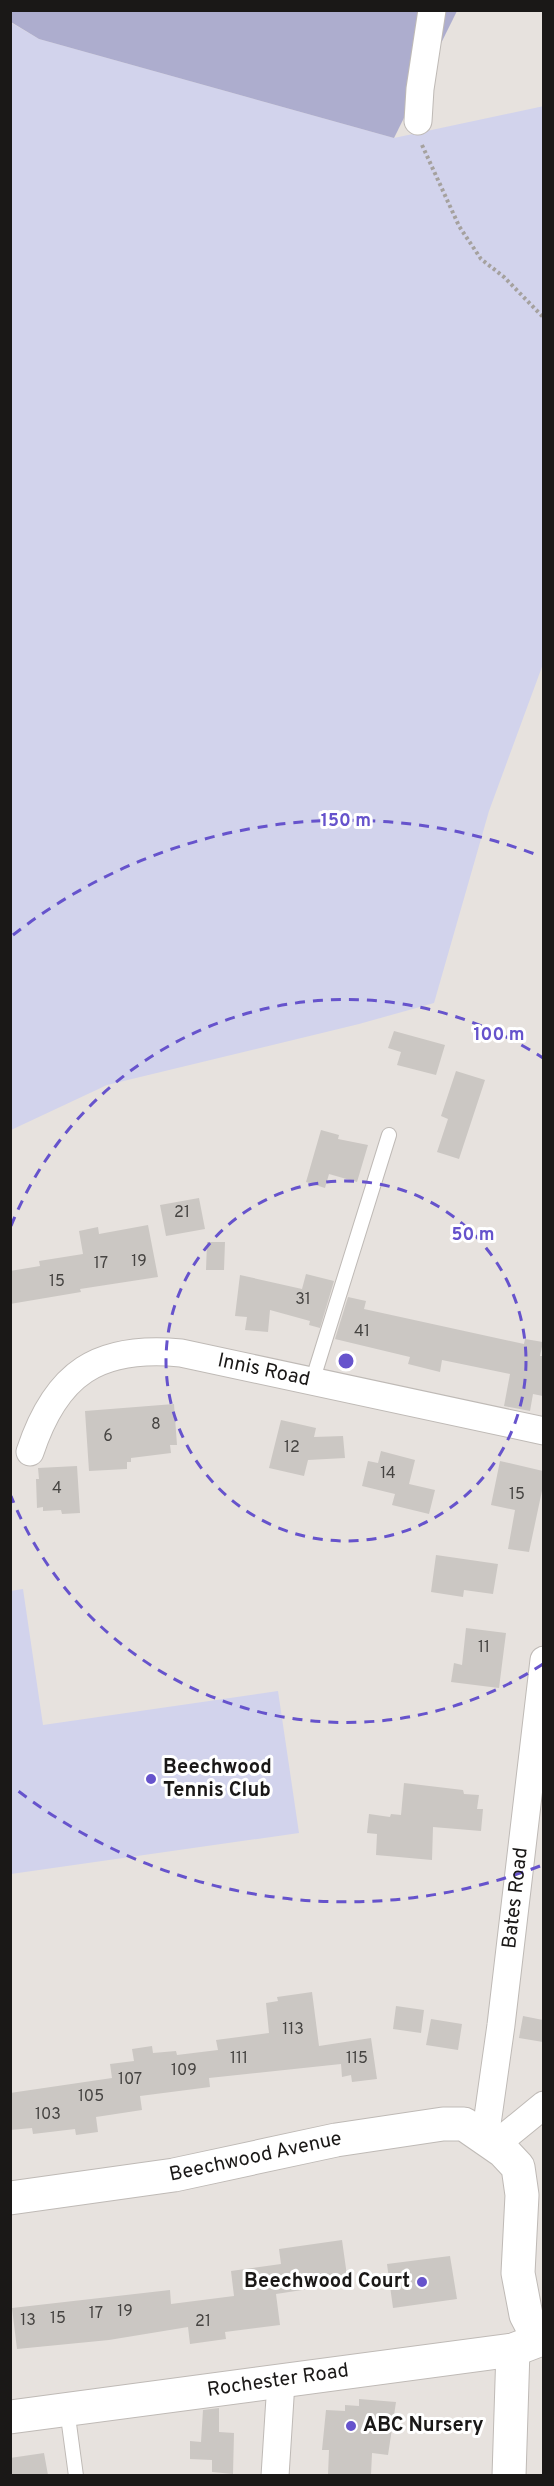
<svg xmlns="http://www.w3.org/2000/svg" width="554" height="2486" font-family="Overpass,sans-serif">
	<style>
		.green { fill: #d2d3ec }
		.forest { fill: #adadce }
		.building { fill: #cbc7c3 }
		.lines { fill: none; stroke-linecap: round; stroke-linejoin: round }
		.service-casing { stroke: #bfbab6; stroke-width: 16 }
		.minor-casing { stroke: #bfbab6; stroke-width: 29 }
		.tertiary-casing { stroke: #bfbab6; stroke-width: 35 }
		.path { stroke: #a5a19e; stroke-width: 4; stroke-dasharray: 3 3; stroke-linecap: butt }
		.service { stroke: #fff; stroke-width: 14 }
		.minor { stroke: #fff; stroke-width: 27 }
		.tertiary { stroke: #fff; stroke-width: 33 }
		.ring { fill: none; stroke: #6653cc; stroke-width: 3; stroke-dasharray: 10 8 }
		.poi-dot { fill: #6653cc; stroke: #fff; stroke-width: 2 }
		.labels { text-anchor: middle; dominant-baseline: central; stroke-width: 6; stroke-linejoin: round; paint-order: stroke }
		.number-label { font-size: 16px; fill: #464442 }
		.street-label { font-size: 20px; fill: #1a1817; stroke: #fff }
		.poi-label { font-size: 20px; font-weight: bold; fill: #1a1817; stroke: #fff; text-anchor: start }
		.centre { fill: #6653cc; stroke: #fff; stroke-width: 3 }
		.ring-label { font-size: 18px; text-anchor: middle; font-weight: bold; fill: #6653cc; stroke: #fff; stroke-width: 6; stroke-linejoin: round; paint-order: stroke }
	</style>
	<rect width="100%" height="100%" fill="#e7e2de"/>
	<path class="green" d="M 10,22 L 39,39 L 394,138 L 544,106 L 543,664 L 489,811 L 434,1003 L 359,1024 L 107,1085 L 11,1130 Z
		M 23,1589 L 43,1725 L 278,1691 L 299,1833 L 11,1874 L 10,1591 Z"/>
	<path class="forest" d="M 11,10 L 457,11 L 394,138 L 39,39 L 11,22 Z"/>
	<path class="building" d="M 394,1031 L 445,1045 L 436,1075 L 397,1065 L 401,1052 L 388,1048 Z
		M 456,1071 L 485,1080 L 459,1159 L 437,1152 L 448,1119 L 441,1116 Z
		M 321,1130 L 339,1135 L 338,1139 L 368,1145 L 357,1182 L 329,1174 L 325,1188 L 306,1182 Z
		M 199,1198 L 205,1229 L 166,1236 L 160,1205 Z
		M 148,1225 L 158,1277 L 80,1289 L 81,1292 L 10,1304 L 10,1271 L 40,1266 L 39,1261 L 83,1254 L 79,1231 L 98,1227 L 99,1234 Z
		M 207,1242 L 225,1242 L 224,1270 L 206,1270 Z
		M 306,1274 L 334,1281 L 320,1328 L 309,1325 L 310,1321 L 270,1310 L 268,1332 L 245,1330 L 247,1317 L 235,1316 L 240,1275 L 302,1289 Z
		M 348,1297 L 366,1301 L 364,1309 L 524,1344 L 525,1339 L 543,1342 L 540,1356 L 543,1356 L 543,1396 L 533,1394 L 530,1411 L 504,1406 L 510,1374 L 442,1360 L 440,1372 L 408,1364 L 410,1357 L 335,1339 Z
		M 174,1404 L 177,1445 L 170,1445 L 171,1453 L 131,1458 L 131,1462 L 127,1462 L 127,1469 L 89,1471 L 85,1411 Z
		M 281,1420 L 316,1428 L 314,1437 L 343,1436 L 345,1458 L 308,1460 L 304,1476 L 269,1468 Z
		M 381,1451 L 415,1460 L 409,1484 L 435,1490 L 429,1514 L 392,1505 L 395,1494 L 362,1486 L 368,1461 L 378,1463 Z
		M 500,1461 L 543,1471 L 543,1486 L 529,1552 L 508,1549 L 515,1510 L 491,1505 Z
		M 77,1466 L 80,1513 L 62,1514 L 61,1510 L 43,1511 L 43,1507 L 37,1508 L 36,1479 L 39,1479 L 38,1468 Z
		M 436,1555 L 498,1564 L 493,1594 L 464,1590 L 463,1597 L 431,1592 Z
		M 466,1628 L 506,1633 L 499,1688 L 451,1682 L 454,1663 L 462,1665 Z
		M 404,1783 L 463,1790 L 464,1794 L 479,1795 L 477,1809 L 483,1809 L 481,1831 L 433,1827 L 432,1860 L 376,1855 L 377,1834 L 367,1833 L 369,1814 L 390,1817 L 391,1814 L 401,1815 Z
		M 312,1992 L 319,2046 L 371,2038 L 377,2079 L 352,2082 L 351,2075 L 342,2077 L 341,2064 L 209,2078 L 210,2087 L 140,2096 L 142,2110 L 96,2117 L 98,2132 L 76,2135 L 75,2129 L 33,2134 L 32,2128 L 10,2130 L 10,2093 L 112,2078 L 110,2064 L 134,2061 L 132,2049 L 152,2046 L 153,2053 L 176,2051 L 177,2055 L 218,2050 L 216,2040 L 269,2033 L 266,2003 L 278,2001 L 277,1997 Z
		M 396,2006 L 424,2010 L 421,2033 L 393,2029 Z
		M 523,2016 L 543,2020 L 543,2042 L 519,2038 Z
		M 431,2019 L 462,2024 L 458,2050 L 426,2045 Z
		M 342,2240 L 348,2283 L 276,2294 L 280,2325 L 225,2332 L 226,2339 L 190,2344 L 188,2327 L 109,2340 L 17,2349 L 12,2308 L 170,2290 L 171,2304 L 234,2296 L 231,2271 L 281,2264 L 279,2249 Z
		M 450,2256 L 457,2299 L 393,2308 L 387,2264 Z
		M 359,2399 L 396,2402 L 388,2455 L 372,2453 L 371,2475 L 328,2475 L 329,2450 L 322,2450 L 326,2410 L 345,2411 L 345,2405 L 359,2406 Z
		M 219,2408 L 219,2432 L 234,2433 L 233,2474 L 212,2472 L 212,2460 L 190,2459 L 190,2441 L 201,2442 L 203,2410 Z
		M 44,2453 L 48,2475 L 10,2475 L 10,2458 Z"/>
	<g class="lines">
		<g class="service-casing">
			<path id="service" d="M 312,1382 L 389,1135
				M 67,2409 L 76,2476"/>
		</g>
		<g class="minor-casing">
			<g id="minor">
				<path d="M 418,121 L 420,89 L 432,10"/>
				<path id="s1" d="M 30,1452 C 56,1373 98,1345 181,1353 L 544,1431"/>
				<path id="s2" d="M 485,2138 L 501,2025 L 544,1660"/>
				<path d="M 495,2145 L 544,2105"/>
				<path d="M 275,2476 L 281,2382"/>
			</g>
		</g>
		<g class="tertiary-casing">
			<g id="tertiary">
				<path id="s3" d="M 10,2198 L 174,2175 L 336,2140 L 443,2124 L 464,2124 L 503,2151 L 518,2167 L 522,2195 L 518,2273 L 526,2315 L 539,2340 L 513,2350 L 10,2417"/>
				<path d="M 509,2476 L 513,2350"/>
			</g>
		</g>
		<path class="path" d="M 422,145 L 459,226 L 481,259 L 504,277 L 544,318"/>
		<use href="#service" class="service"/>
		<use href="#minor" class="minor"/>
		<use href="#tertiary" class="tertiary"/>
	</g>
	<g class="ring">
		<circle cx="346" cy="1361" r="180"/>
		<path d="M543 1664A361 361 0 0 1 11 1496M11 1226A361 361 0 0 1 543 1058"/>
		<path d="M540 1866A541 541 0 0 1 13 1787M13 935A541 541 0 0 1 540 856"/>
	</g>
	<g class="poi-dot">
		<circle cx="151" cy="1779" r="6"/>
		<circle cx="422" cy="2282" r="6"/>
		<circle cx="351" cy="2426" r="6"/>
	</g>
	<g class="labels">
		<g class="number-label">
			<text x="182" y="1213">21</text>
			<text x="139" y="1262">19</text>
			<text x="101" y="1264">17</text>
			<text x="57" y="1282">15</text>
			<text x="303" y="1300">31</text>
			<text x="362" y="1332">41</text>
			<text x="156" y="1425">8</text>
			<text x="108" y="1437">6</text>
			<text x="292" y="1448">12</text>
			<text x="388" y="1474">14</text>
			<text x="57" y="1489">4</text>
			<text x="517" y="1495">15</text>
			<text x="484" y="1648">11</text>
			<text x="293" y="2030">113</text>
			<text x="239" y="2059">111</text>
			<text x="357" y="2059">115</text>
			<text x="184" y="2071">109</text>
			<text x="130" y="2080">107</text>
			<text x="91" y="2097">105</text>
			<text x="48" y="2115">103</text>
			<text x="125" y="2312">19</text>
			<text x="96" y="2314">17</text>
			<text x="58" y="2319">15</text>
			<text x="28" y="2321">13</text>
			<text x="203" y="2322">21</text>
		</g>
		<g class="street-label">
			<text stroke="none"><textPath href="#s1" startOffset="285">Innis Road</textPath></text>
			<text stroke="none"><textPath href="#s2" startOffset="242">Bates Road</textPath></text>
			<text stroke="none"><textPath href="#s3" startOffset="249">Beechwood Avenue</textPath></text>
			<text transform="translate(278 2381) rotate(-8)">Rochester Road</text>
		</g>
		<g class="poi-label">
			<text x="163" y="1768">Beechwood<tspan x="163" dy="23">Tennis Club</tspan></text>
			<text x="410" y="2282" text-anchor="end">Beechwood Court</text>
			<text x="363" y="2426">ABC Nursery</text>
		</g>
	</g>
	<circle cx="346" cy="1361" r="9" class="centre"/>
	<g class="ring-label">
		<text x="346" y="826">150 m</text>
		<text x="499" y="1040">100 m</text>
		<text x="473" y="1240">50 m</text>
	</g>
	<rect width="554" height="2486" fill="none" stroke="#1a1817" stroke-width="24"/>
</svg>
